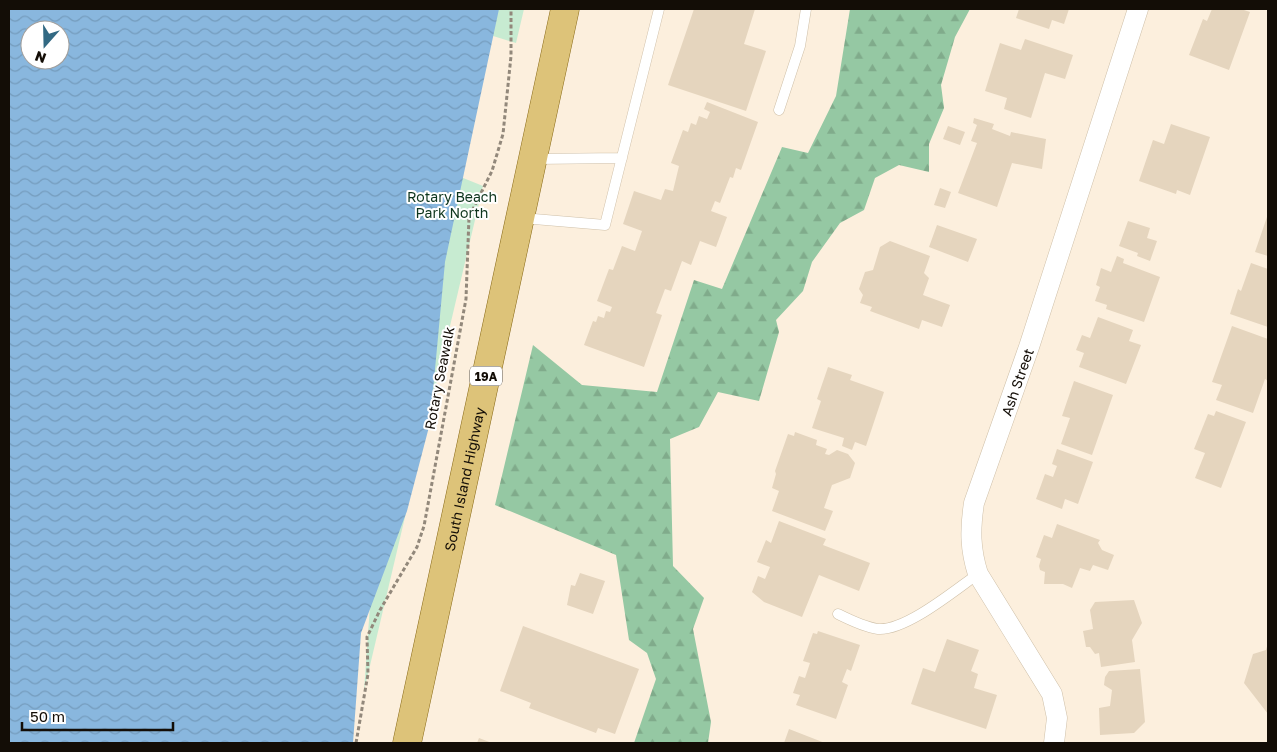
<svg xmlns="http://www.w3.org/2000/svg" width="1277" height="752" font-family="'Golos Text',sans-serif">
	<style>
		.green { fill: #c7ebd1 }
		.forest { fill: url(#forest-firs) }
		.water { fill: url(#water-waves); fill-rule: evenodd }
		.building { fill: #e5d5be }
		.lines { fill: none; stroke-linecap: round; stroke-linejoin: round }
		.service-casing { stroke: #cfc0a9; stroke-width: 11 }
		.minor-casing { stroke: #cfc0a9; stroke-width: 21 }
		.primary-casing { stroke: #886917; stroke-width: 29 }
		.path { stroke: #92887b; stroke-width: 3; stroke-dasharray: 4 2.5; stroke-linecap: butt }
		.service { stroke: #fff; stroke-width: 10 }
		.minor { stroke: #fff; stroke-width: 20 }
		.primary { stroke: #ddc379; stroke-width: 28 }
		.labels { text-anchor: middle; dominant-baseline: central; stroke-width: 4; stroke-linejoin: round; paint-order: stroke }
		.shield { fill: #fff; stroke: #5a5651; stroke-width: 1 }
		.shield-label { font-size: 12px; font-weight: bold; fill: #130d06 }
		.park-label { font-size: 14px; fill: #0d351d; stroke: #fff }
		.street-label { font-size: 14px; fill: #130d06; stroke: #fff }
	</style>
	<defs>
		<pattern id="forest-firs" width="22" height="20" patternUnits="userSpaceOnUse" patternTransform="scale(1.25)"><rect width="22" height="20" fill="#95c8a3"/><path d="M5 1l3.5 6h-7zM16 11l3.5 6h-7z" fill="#80ab8b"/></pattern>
		<pattern id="water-waves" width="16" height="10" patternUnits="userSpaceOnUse" patternTransform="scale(1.25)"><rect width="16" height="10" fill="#89b7de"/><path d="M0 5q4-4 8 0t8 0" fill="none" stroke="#759cbd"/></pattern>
	</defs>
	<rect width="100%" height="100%" fill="#fcefdd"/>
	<path class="green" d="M 483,9 L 524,9 L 516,43 L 477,31 Z
		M 436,167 L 483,186 L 364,691 L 371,591 Z"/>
	<path class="forest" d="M 850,9 L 970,9 L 955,37 L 941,85 L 944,108 L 929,144 L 929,172 L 899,165 L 875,178 L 864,210 L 840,223 L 812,262 L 803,291 L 776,320 L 779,332 L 759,401 L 718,392 L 699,427 L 670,439 L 673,566 L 704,598 L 693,629 L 711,722 L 708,743 L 634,743 L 656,679 L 647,653 L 629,640 L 616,555 L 495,505 L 533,345 L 582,385 L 657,392 L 694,280 L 722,289 L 782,147 L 808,153 L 836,96 Z"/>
	<path class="water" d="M 9,9 L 499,9 L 445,262 L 430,423 L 407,511 L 361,633 L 353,743 L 9,743 ZM 30,30 L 60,30 L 60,60 L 30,60 Z"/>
	<path class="building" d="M 694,9 L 755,9 L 744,44 L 766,51 L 746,111 L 668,85 Z
		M 1019,9 L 1069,9 L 1064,24 L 1052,20 L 1049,29 L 1016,18 Z
		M 1212,9 L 1241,9 L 1250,12 L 1229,70 L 1189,55 L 1203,19 L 1207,21 Z
		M 1025,39 L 1073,55 L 1065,79 L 1045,73 L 1031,118 L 1004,109 L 1007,98 L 985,91 L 1000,43 L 1021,50 Z
		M 707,102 L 758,122 L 741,170 L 736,168 L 733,178 L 730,177 L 720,203 L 715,201 L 711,211 L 727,217 L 716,247 L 700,241 L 691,265 L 682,261 L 671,291 L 665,289 L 656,313 L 662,315 L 644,367 L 584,345 L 593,321 L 596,322 L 598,316 L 604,318 L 606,311 L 610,312 L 612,307 L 597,301 L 609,269 L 613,270 L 622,246 L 635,251 L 642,231 L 623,224 L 634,191 L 661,200 L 665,189 L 673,191 L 679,166 L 671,163 L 683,130 L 688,132 L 691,123 L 696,125 L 699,116 L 707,119 L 710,112 L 704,109 Z
		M 974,118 L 994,124 L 992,129 L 1010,136 L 1011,132 L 1046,139 L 1042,169 L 1012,163 L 997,207 L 958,193 L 977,143 L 971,141 L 977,125 L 973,123 Z
		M 1171,124 L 1210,137 L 1190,195 L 1177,190 L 1176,194 L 1139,181 L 1153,140 L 1164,144 Z
		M 948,126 L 965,132 L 960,145 L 943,139 Z
		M 940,188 L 951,192 L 945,208 L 934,205 Z
		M 1268,214 L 1268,256 L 1255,252 Z
		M 1128,221 L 1150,228 L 1147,238 L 1157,241 L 1150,261 L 1137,256 L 1138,253 L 1119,246 Z
		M 937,225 L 977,239 L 968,262 L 929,247 Z
		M 890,241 L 930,256 L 924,273 L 929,278 L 923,295 L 950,305 L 942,327 L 922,320 L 919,329 L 870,311 L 872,307 L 860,303 L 863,295 L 859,289 L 865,272 L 873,270 L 880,247 Z
		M 1117,256 L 1124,259 L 1123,263 L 1160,277 L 1144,322 L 1106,309 L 1107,305 L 1095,301 L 1100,287 L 1096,285 L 1101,268 L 1111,272 Z
		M 1251,263 L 1268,269 L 1268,327 L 1230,314 L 1238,289 L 1241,291 Z
		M 1098,317 L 1133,330 L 1129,341 L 1141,345 L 1126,384 L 1079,367 L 1084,353 L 1076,350 L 1082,335 L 1090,338 Z
		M 1232,326 L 1268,339 L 1268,381 L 1265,379 L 1253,413 L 1216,400 L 1222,385 L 1212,382 Z
		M 828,367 L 852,375 L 850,380 L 884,392 L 866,446 L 855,442 L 852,450 L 842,446 L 844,438 L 812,428 L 821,401 L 817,399 Z
		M 1074,381 L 1113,395 L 1092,455 L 1061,444 L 1070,418 L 1062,416 Z
		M 1216,411 L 1246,422 L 1221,488 L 1195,478 L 1205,453 L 1194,449 L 1208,414 L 1214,416 Z
		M 795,432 L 817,440 L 816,445 L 827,449 L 825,454 L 829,455 L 837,450 L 848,454 L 855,463 L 850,478 L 832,485 L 824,508 L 833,511 L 825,531 L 772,511 L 779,491 L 772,488 L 776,474 L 775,471 L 788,434 L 794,436 Z
		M 1057,449 L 1093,462 L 1078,504 L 1065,499 L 1062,509 L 1036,499 L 1045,474 L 1053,477 L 1057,466 L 1052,464 Z
		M 779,521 L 826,539 L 823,545 L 870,563 L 859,591 L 819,575 L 802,617 L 764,602 L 752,592 L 758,576 L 765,579 L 770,567 L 757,562 L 766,540 L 771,543 Z
		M 1057,524 L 1100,540 L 1098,543 L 1102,550 L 1114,555 L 1108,570 L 1093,565 L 1090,571 L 1080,568 L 1072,588 L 1063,584 L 1044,584 L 1045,572 L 1040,570 L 1039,566 L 1041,559 L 1036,557 L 1044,535 L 1052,538 Z
		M 580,573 L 605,581 L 593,614 L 567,605 L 571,585 L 575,586 Z
		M 1134,600 L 1142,623 L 1132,640 L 1135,662 L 1101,667 L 1099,653 L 1095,654 L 1090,647 L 1086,647 L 1083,631 L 1093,629 L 1090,610 L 1095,602 Z
		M 523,626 L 639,669 L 615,734 L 598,728 L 596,733 L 529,708 L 531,703 L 500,691 Z
		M 818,631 L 860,645 L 851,671 L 847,669 L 842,682 L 848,685 L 836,719 L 796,705 L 800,695 L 793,693 L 799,676 L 805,678 L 810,663 L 803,661 L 813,633 L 817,634 Z
		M 947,639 L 979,650 L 971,671 L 978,674 L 974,688 L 997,695 L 986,729 L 911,704 L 923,668 L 935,672 Z
		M 1268,643 L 1268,714 L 1244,683 L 1253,654 L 1266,650 Z
		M 1140,669 L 1145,722 L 1134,733 L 1100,735 L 1099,708 L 1110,706 L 1112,690 L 1104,685 L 1105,677 L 1109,671 Z
		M 789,729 L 825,743 L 784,743 Z
		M 479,738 L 492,743 L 477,743 Z"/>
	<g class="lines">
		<g class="service-casing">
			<path id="service" d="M 779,110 L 800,46 L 806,9
				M 534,159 L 622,158
				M 522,218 L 605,225 L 659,9
				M 838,614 C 850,620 864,627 878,629 C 906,631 955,590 978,574"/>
		</g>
		<g class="minor-casing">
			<g id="minor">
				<path id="s1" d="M 1054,743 L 1057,718 L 1052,694 L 978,574 C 970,549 970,529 974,503 L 1029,347 L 1138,9"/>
			</g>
		</g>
		<g class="primary-casing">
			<g id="primary">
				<path id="s2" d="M 407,743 L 565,9"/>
			</g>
		</g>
		<path class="path" d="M 356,743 L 368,674 L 367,637 L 380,610 L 417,547 L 424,526 L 466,299 L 469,217 L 492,171 L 503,134 L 511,56 L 511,9"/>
		<use href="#service" class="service"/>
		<use href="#minor" class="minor"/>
		<use href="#primary" class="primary"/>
	</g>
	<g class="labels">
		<rect class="shield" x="470" y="366.5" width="32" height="19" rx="4"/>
		<g class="shield-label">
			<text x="486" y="376">19A</text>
		</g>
		<g class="park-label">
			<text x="452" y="196">Rotary Beach<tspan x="452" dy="16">Park North</tspan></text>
		</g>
		<g class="street-label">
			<text transform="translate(439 378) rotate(-79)">Rotary Seawalk</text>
			<text stroke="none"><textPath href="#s1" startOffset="391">Ash Street</textPath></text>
			<text stroke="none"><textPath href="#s2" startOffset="270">South Island Highway</textPath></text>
		</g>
	</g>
	<rect width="1277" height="752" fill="none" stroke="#130d06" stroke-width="20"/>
	<g transform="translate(45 45) rotate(200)"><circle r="24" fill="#ffffff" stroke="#a19e9b"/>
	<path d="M0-4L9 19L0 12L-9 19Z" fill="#326983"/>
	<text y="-8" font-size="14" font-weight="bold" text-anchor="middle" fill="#130d06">N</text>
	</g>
	<path d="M22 722v8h151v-8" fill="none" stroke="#130d06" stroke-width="2.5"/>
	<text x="30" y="722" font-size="15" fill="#130d06" stroke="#ffffff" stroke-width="4" paint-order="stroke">50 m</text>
</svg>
